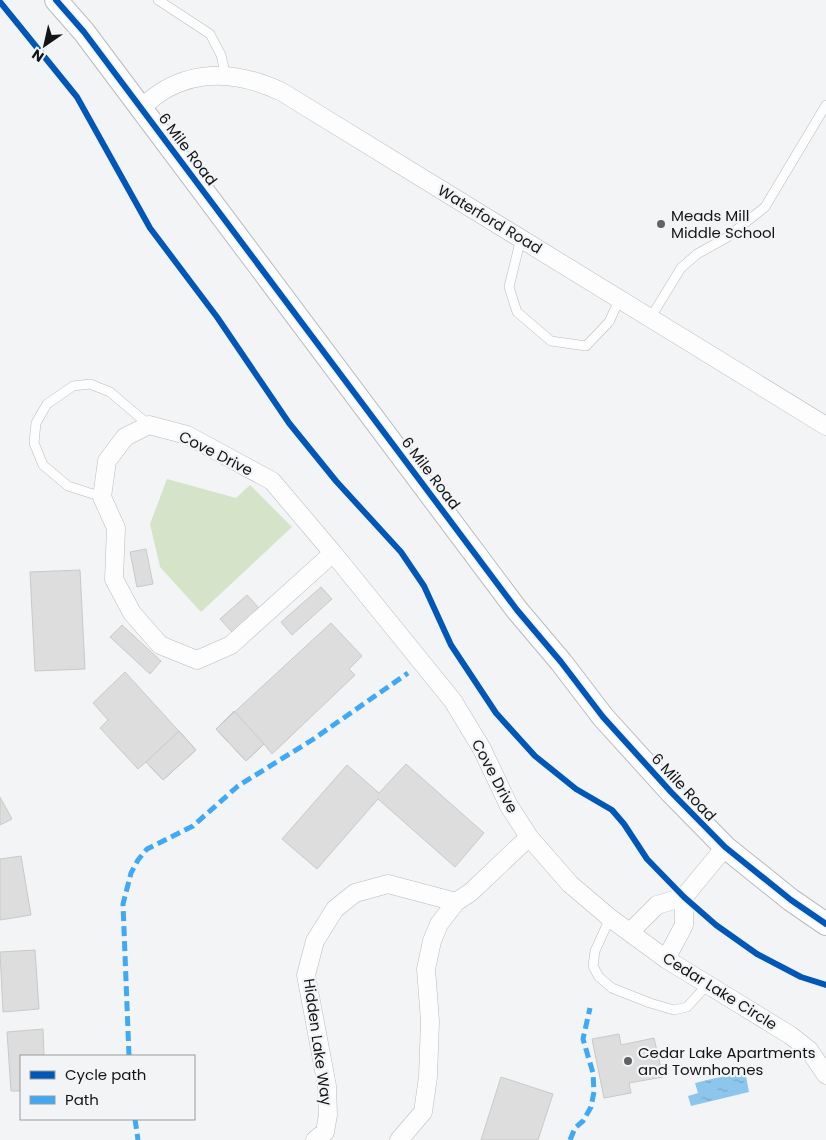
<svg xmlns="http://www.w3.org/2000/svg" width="826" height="1140" font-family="Poppins,sans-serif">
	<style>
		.green { fill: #d5e3c8 }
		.water { fill: url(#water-ripples) }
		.building { fill: #ddd; stroke: #c9c9c8 }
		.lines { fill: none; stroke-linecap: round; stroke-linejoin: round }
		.service-casing { stroke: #babbbc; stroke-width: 10 }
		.minor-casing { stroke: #babbbc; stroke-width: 19 }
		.tertiary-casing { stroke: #babbbc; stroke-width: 24 }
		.service { stroke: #fdfdfe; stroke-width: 9 }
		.minor { stroke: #fdfdfe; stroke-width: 18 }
		.tertiary { stroke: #fdfdfe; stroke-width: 22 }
		.quiet { stroke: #3fa9f5; stroke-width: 5; stroke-dasharray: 10 5; stroke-linecap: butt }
		.cycleway-casing { stroke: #f2f4f6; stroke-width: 9 }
		.cycleway { stroke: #0057b8; stroke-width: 6 }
		.poi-dot { fill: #616263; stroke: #f2f4f6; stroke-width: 2 }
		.labels { text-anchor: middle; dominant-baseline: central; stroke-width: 4.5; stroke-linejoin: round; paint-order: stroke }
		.street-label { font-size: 15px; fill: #131415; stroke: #f2f4f6 }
		.poi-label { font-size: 15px; fill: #131415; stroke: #f2f4f6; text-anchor: start }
	</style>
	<defs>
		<pattern id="water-ripples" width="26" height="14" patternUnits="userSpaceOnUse" patternTransform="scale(1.25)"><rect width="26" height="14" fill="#8dc6ed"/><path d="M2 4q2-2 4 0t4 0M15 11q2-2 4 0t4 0" fill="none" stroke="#79a9ca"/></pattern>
	</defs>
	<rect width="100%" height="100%" fill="#f3f4f5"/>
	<path class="green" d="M 167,479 L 236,498 L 250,485 L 292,527 L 201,612 L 160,567 L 150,524 Z"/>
	<path class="water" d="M 745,1071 L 749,1092 L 691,1106 L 688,1096 L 698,1093 L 695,1083 Z"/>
	<path class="building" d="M 146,549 L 153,584 L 137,587 L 130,552 Z
		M 80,570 L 85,669 L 35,671 L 30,572 Z
		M 321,587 L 332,599 L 292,635 L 281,622 Z
		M 247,595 L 259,608 L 232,632 L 220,619 Z
		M 331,623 L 362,656 L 349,669 L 355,675 L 272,754 L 264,744 L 246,761 L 216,729 Z
		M 122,625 L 161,661 L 150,674 L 110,637 Z
		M 125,672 L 196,750 L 163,780 L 146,762 L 138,769 L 100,728 L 108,720 L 93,703 Z
		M 234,711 L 264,744 L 246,761 L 216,729 Z
		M 179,731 L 196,750 L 163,780 L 146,762 Z
		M 406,764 L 484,833 L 455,867 L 378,799 L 317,869 L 282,839 L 347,765 L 379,793 Z
		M 0,797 L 12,819 L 0,825 Z
		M 21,856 L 31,915 L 0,920 L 0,859 Z
		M 35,950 L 39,1009 L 3,1012 L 0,952 Z
		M 43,1029 L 44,1056 L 21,1056 L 21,1091 L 11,1091 L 7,1032 Z
		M 619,1034 L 621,1045 L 654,1038 L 663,1077 L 629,1083 L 631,1093 L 604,1098 L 592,1039 Z
		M 501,1077 L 553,1094 L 538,1140 L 481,1140 Z"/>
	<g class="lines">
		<g class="service-casing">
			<path id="service" d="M 158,0 L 210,34 L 221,55 L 226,77
				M 521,238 L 509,287 L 517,312 L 551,341 L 586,346 L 609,322 L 620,298
				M 651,317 L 681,268 L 697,254 L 726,238 L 765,207 L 826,105
				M 102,497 L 68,486 L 43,465 L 34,443 L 36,423 L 47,404 L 73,386 L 90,384 L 110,392 L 149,425
				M 610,918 L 595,951 L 593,966 L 599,977 L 612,988 L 650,1003 L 674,1010 L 687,1007 L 707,985"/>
		</g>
		<g class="minor-casing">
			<path id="minor" d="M 141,108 C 149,101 157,94 166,89 C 204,68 244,74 282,92 L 826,426
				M 149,425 L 187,435 L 272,481 L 333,553 L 231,645 L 197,660 L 160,645 L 132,613 L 114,579 L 116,528 L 102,497 L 107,461 L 125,437 Z
				M 333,553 L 453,701 L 482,749 L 509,806 L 529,837 L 570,884 L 610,918 L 666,959 L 790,1035 L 809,1050 L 826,1075
				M 684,897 L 725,847
				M 630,932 L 657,905 L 684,897 L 684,925 L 666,959
				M 315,1140 L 325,1132 L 328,1115 L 327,1086 L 306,975 L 315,941 L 335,909 L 355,893 L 388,884 L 456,902
				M 399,1140 L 423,1112 L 428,1077 L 430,1021 L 426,969 L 432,941 L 439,924 L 456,902 L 471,892 L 529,837"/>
		</g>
		<g class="tertiary-casing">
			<path id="tertiary" d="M 56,0 L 84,32 L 517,610 L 561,662 L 603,717 L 671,792 L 725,847 L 791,900 L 826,924"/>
		</g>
		<use href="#service" class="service"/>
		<use href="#minor" class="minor"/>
		<use href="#tertiary" class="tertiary"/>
		<path class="quiet" d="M 129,1056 L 123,904 L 131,873 L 138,860 L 147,849 L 193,826 L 238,786 L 312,740 L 408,673
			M 135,1119 L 138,1140
			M 570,1140 L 575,1128 L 583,1121 L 591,1107 L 594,1092 L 593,1073 L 583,1039 L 590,1008"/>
		<g class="cycleway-casing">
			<path id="cycleway" d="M 56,0 L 84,32 L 517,610 L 561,662 L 603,717 L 671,792 L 725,847 L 791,900 L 826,924
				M 0,2 L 77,97 L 150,228 L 217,317 L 289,423 L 336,481 L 401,552 L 424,586 L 451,645 L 496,713 L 535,756 L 576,789 L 612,810 L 624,824 L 647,859 L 684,897 L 716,925 L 757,954 L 801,977 L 826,985"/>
		</g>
		<use href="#cycleway" class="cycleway"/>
	</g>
	<g class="poi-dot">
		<circle cx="661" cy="224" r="5"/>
		<circle cx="628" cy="1061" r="5"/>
	</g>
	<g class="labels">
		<g class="street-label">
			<text transform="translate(188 149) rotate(53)">6 Mile Road</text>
			<text transform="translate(490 219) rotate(31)">Waterford Road</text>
			<text transform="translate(216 453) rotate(27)">Cove Drive</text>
			<text transform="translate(431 473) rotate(53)">6 Mile Road</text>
			<text transform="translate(495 776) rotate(62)">Cove Drive</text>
			<text transform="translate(684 787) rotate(47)">6 Mile Road</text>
			<text transform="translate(720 991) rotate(32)">Cedar Lake Circle</text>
			<text transform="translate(318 1042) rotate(82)">Hidden Lake Way</text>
		</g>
		<g class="poi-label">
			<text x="671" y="215">Meads Mill<tspan x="671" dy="17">Middle School</tspan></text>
			<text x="638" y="1052">Cedar Lake Apartments<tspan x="638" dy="17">and Townhomes</tspan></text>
		</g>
	</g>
	<rect x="20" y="1055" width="175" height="65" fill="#f2f4f6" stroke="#999a9c"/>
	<rect x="30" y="1071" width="25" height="8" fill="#0057b8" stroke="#999a9c"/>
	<text x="65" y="1080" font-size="15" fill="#131415">Cycle path</text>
	<rect x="30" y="1096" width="25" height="8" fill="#3fa9f5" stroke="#999a9c"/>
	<text x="65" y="1105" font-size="15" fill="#131415">Path</text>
	<g transform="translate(45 45) rotate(214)" stroke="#f2f4f6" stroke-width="4" paint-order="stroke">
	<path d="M0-4L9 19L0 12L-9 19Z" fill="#131415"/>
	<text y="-8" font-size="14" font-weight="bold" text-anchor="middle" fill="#131415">N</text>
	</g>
</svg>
